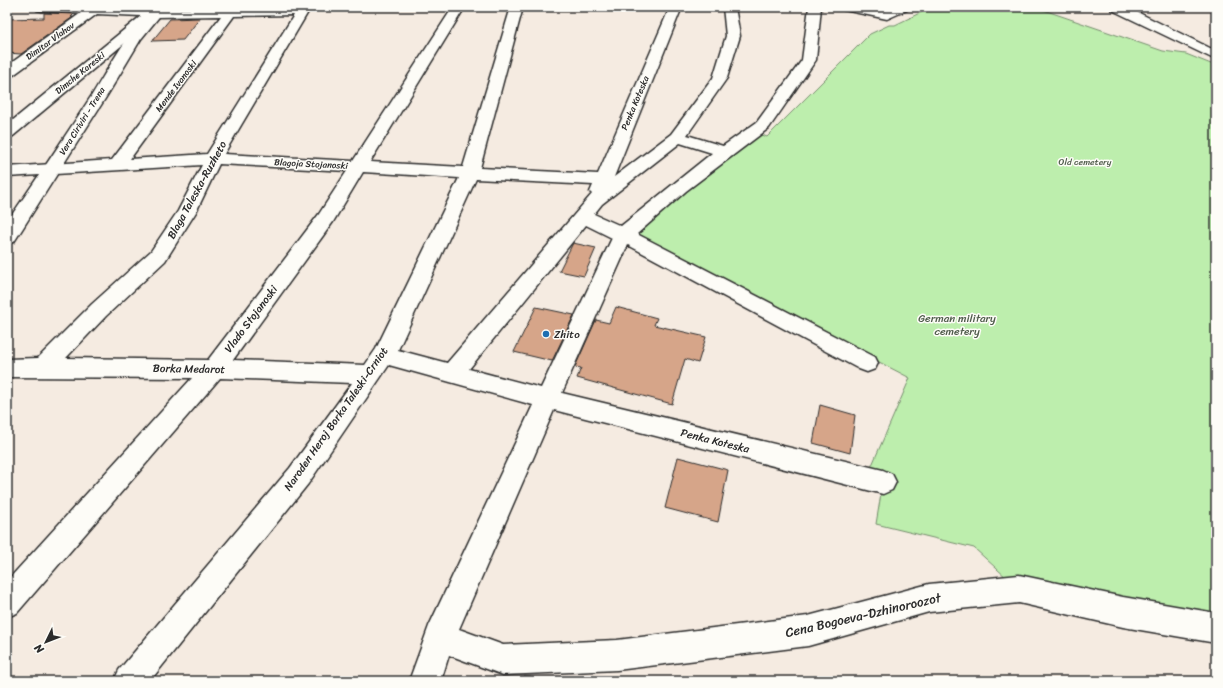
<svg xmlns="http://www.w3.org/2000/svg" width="1223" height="688" font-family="Sriracha,sans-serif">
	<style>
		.green { fill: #bdeead; stroke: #748c6c }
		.building { fill: #d6a589; stroke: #2b2b2b }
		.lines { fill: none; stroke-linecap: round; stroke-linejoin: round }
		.minor-casing { stroke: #2b2b2b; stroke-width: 3 }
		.tertiary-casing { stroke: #2b2b2b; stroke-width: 3 }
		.minor { fill: #fdfcf7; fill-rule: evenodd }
		.tertiary { fill: #fdfcf7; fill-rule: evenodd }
		.poi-dot { fill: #1f6fb2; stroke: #fdfcf7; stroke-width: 1.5 }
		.labels { text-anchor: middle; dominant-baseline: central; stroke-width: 3; stroke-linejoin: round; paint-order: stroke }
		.far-street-label { font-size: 9px; fill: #2b2b2b; stroke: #fdfcf7 }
		.far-park-label { font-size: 9px; fill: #505c4c; stroke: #fdfcf7 }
		.street-label { font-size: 11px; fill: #2b2b2b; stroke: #fdfcf7 }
		.park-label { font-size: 11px; fill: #505c4c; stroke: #fdfcf7 }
		.poi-label { font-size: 11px; fill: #2b2b2b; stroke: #fdfcf7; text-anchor: start }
		.near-street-label { font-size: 13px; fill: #2b2b2b; stroke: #fdfcf7 }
	</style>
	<rect width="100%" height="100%" fill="#f5ebe1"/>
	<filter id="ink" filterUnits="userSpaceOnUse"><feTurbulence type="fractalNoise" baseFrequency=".025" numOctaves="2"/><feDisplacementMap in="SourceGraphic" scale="8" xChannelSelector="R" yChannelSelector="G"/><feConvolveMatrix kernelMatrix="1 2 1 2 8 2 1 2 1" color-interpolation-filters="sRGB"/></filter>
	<g filter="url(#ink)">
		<path class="green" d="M 1035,7 L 1163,51 L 1186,54 L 1216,66 L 1216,628 L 1019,589 L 974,548 L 876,524 L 883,482 L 869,472 L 910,378 L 632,234 L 730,152 L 760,134 L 767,137 L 870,34 L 889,25 L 895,25 L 930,8 Z"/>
		<path class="building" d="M 44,13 L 74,14 L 71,17 L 73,17 L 21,54 L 7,53 L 7,19 L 44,18 Z
			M 200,18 L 183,40 L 152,41 L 170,19 Z
			M 573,243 L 596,248 L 584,276 L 559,271 Z
			M 536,307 L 574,315 L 552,361 L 514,352 Z
			M 616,307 L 657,318 L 654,325 L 706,337 L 698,363 L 685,359 L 672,404 L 577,378 L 581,368 L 575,367 L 596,320 L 609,323 Z
			M 820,405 L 855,415 L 850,453 L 813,443 Z
			M 678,457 L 728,470 L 718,522 L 665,508 Z"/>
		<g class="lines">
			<g class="minor-casing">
				<path id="minor" d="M 36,7 L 114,7 L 153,9 L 311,7 L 224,154 L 353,161 L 453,7 L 465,7 L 370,162 L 463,167 L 511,7 L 523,7 L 480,168 L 598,174 L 670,7 L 682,7 L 614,177 L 671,134 L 713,78 L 726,36 L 723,7 L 735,7 L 740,36 L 727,78 L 687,135 L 723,146 L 757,122 L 802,60 L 809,7 L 821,7 L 816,60 L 769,128 L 686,191 L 637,234 L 875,357 L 878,363 L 875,369 L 867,372 L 859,369 L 628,245 L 562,393 L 883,470 L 892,474 L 896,482 L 892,490 L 883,494 L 554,410 L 459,629 L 503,645 L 617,640 L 808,616 L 929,584 L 1019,575 L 1123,597 L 1216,613 L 1216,643 L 1123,627 L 1019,603 L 929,612 L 808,646 L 617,670 L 503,675 L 449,655 L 441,681 L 409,681 L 429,626 L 533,405 L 389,365 L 308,484 L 150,681 L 114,681 L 119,670 L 290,468 L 352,383 L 220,378 L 17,613 L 7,617 L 7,581 L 192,378 L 7,377 L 7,359 L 38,358 L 92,304 L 151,251 L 178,211 L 202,165 L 7,177 L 7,167 L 112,160 L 221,16 L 156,17 L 13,136 L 7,138 L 7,125 L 141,16 L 97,14 L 12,76 L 7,77 L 7,66 L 81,13 L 42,11 L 37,10 ZM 294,15 L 207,154 L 130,159 L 234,16 ZM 680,143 L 712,153 L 621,226 L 594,214 L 602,204 ZM 219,164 L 347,171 L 319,214 L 208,360 L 66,358 L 106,316 L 165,261 L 196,212 ZM 363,172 L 459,178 L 376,349 L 365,365 L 233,360 L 333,222 ZM 476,179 L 593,185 L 590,192 L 592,194 L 447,363 L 398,350 ZM 586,225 L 612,238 L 541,388 L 469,369 Z
					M 843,7 L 868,7 L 885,11 L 892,7 L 908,7 L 907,10 L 887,19 L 844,10 Z"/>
			</g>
			<g class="tertiary-casing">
				<path id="tertiary" d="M 154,7 L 167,7 L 141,39 L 108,94 L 14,242 L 7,243 L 7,222 C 36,180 64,138 92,95 C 111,64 128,32 154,7 Z
					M 1111,7 L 1127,7 L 1216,51 L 1216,60 L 1112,10 Z"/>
			</g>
			<use href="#minor" class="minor"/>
			<use href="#tertiary" class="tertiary"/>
		</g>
	</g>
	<circle class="poi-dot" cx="546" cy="334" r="4"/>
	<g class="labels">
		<g class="far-street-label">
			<text transform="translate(50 41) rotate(-36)">Dimitar Vlahov</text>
			<text transform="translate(80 73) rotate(-39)">Dimche Kareski</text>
			<text transform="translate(176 86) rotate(-53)">Mende Ivanoski</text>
			<text transform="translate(635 103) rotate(-67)">Penka Koteska</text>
			<text transform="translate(82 121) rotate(-58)">Vera Ciriviri - Trena</text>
			<text transform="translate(311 164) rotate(3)">Blagoja Stojanoski</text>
		</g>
		<g class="far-park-label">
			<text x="1085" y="162">Old cemetery</text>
		</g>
		<g class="street-label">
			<text transform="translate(197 190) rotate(-61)">Blaga Taleska-Ruzheto</text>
			<text transform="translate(251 319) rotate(-53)">Vlado Stojanoski</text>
			<text transform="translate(189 369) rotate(1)">Borka Medarot</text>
			<text transform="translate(336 419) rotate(-55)">Naroden Heroj Borka Taleski-Crniot</text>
			<text transform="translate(715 441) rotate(14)">Penka Koteska</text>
		</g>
		<g class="park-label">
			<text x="957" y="318">German military<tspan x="957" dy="13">cemetery</tspan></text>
		</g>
		<g class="poi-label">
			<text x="554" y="334">Zhito</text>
		</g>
		<g class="near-street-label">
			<text transform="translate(863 615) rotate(-13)">Cena Bogoeva-Dzhinoroozot</text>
		</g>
	</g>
	<rect width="1223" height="688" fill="none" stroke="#fdfcf7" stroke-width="24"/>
	<rect x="12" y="12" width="1199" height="664" fill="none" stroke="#2b2b2b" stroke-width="1.5" filter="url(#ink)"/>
	<g transform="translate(46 642) rotate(227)" stroke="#fdfcf7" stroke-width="3" paint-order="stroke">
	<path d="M0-3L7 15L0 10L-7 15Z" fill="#2b2b2b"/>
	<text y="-6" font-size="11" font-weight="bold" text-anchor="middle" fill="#2b2b2b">N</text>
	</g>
</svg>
